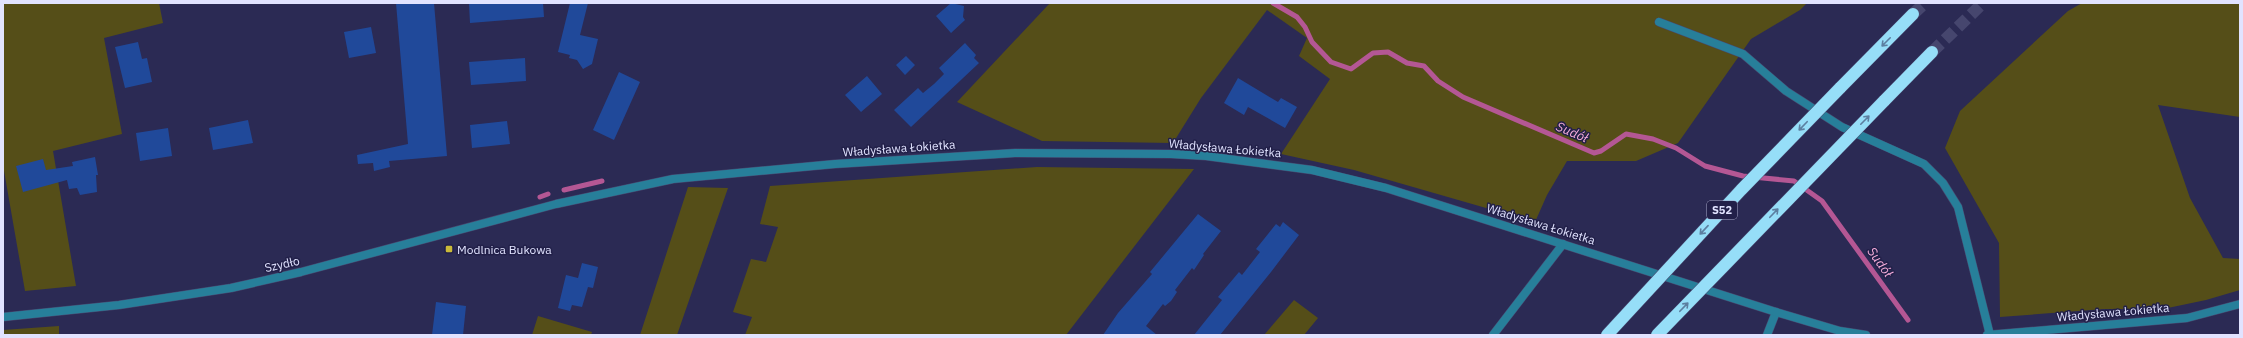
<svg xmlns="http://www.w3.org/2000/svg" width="2243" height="338" font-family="'IBM Plex Sans',sans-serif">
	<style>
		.green { fill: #554e18 }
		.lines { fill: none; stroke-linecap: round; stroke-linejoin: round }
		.stream { stroke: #b45794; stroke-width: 5 }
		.building { fill: #20499a }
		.motorway-tunnel { stroke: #46466e; stroke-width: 12; stroke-dasharray: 12 6; stroke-linecap: butt }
		.service-casing { stroke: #48486f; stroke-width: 9 }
		.minor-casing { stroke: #48486f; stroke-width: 9 }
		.tertiary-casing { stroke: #48486f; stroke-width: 9 }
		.motorway-casing { stroke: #48486f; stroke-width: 13 }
		.service { stroke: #277f9a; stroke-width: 8 }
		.minor { stroke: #277f9a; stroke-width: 8 }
		.tertiary { stroke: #277f9a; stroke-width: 8 }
		.motorway { stroke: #96def8; stroke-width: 12 }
		.motorway-bridge-casing { stroke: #48486f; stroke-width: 13; stroke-linecap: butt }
		.motorway-bridge { stroke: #96def8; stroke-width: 12 }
		.oneway { stroke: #5c7fa0 }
		.poi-dot { fill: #caba3a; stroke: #222049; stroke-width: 1.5 }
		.labels { text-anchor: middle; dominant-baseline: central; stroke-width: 3; stroke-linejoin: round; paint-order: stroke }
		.shield { fill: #222049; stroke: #a8a8c8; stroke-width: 1 }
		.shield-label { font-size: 11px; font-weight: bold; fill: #e1e3ff }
		.street-label { font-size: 12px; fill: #e1e3ff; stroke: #222049 }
		.poi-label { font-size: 12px; fill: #e1e3ff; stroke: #222049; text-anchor: start }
		.water-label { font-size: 13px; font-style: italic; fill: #f6adda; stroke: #222049 }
	</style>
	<rect width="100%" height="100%" fill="#2b2a54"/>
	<path class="green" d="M 3,3 L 159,3 L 163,23 L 104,38 L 122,134 L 53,151 L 76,286 L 25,291 L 3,165 Z
		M 1050,3 L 1807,3 L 1800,10 L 1751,39 L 1678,143 L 1636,161 L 1567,161 L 1547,195 L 1535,222 L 1354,170 L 1281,154 L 1330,79 L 1299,56 L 1307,38 L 1267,10 L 1201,98 L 1173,143 L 1042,141 L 957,102 Z
		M 2082,3 L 2240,3 L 2240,117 L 2158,105 L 2190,198 L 2223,258 L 2240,259 L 2240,290 L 2206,300 L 2163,309 L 2104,309 L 2000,317 L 1999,243 L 1945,148 L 1960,111 L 2068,11 Z
		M 1037,167 L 1194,169 L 1066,335 L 745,335 L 752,317 L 733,312 L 751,259 L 766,262 L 778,227 L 760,224 L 770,186 Z
		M 688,187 L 728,188 L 677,335 L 640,335 Z
		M 1294,300 L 1318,318 L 1304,335 L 1264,335 Z
		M 538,316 L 592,332 L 591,335 L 532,335 Z
		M 59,326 L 59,335 L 3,335 L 3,330 Z"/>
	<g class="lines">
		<path class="stream" d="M 1273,3 L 1297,17 L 1305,27 L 1312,42 L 1331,62 L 1351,69 L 1373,53 L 1388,52 L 1407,63 L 1424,66 L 1438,81 L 1463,97 L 1594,153 L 1601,151 L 1626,134 L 1653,139 L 1676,148 L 1705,166 L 1743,176 L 1794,181 L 1822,201 L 1908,320
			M 564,190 L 602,181
			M 540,197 L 548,194"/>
	</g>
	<path class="building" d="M 396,3 L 434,3 L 447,156 L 389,161 L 390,167 L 374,171 L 373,163 L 358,164 L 357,155 L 408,144 Z
		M 469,3 L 543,3 L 544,17 L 470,23 Z
		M 570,3 L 588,3 L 580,35 L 598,39 L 592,64 L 583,69 L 577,60 L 569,58 L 570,55 L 558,52 Z
		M 951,3 L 964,6 L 963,17 L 965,20 L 951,33 L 936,16 Z
		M 371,27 L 376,53 L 349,58 L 344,32 Z
		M 138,42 L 142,59 L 147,58 L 152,82 L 125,88 L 115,47 Z
		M 965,43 L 976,55 L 974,58 L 979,63 L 911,127 L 894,110 L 918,88 L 923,93 L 934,84 L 944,74 L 939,68 Z
		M 906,56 L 915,65 L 905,75 L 896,65 Z
		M 525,58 L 526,81 L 471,85 L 469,62 Z
		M 619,72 L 640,82 L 614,140 L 593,130 Z
		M 867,76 L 882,94 L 861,112 L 845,95 Z
		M 1238,78 L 1278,102 L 1281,98 L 1297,107 L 1285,128 L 1248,107 L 1244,115 L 1224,103 Z
		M 248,120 L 253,143 L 213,150 L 209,128 Z
		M 507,121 L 510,144 L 472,148 L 470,125 Z
		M 168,128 L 172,156 L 140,161 L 136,133 Z
		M 95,157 L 98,175 L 96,175 L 97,192 L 80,195 L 77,188 L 69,189 L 67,180 L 23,192 L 16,166 L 43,159 L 46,170 L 73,166 L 72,162 Z
		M 1198,214 L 1221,231 L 1203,254 L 1204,255 L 1194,270 L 1192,268 L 1175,290 L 1177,292 L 1171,301 L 1165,306 L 1163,304 L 1146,326 L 1157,335 L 1103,335 L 1118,313 L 1152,274 L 1150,272 Z
		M 1283,222 L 1299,235 L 1271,272 L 1220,335 L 1194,335 L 1222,300 L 1218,297 L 1239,272 L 1242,275 L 1260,252 L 1256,249 L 1276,224 L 1280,227 Z
		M 582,263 L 598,267 L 593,288 L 588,287 L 582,307 L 572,305 L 570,311 L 558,308 L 566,275 L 578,278 Z
		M 436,302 L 466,306 L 463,335 L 432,335 Z"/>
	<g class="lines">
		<path class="motorway-tunnel" d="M 1913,14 L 1925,3
			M 1932,52 L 1983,3"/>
		<g class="service-casing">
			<path id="service" d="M 1493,335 L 1563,244
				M 1767,335 L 1776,312"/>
		</g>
		<g class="minor-casing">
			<path id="minor" d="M 1659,22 L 1743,54 L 1786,91 L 1842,127 L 1924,164 L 1943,183 L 1958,207 L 1990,335"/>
		</g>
		<g class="tertiary-casing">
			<path id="tertiary" d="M 3,317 L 119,305 L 231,288 L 301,272 L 556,204 L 673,179 L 835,164 L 1015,153 L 1171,154 L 1206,156 L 1312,170 L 1386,188 L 1776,312 L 1840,331 L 1866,335
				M 1987,335 L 2187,318 L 2240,304"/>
		</g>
		<g class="motorway-casing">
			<path id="motorway" d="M 1840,88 L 1913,14
				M 1884,101 L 1932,52"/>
		</g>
		<use href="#service" class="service"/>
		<use href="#minor" class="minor"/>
		<use href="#tertiary" class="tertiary"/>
		<use href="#motorway" class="motorway"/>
		<g class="motorway-bridge-casing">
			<path id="motorway-bridge" d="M 1607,335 L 1741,190 L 1840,88
				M 1657,335 L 1884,101"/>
		</g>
		<use href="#motorway-bridge" class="motorway-bridge"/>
	</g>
	<defs><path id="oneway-shaft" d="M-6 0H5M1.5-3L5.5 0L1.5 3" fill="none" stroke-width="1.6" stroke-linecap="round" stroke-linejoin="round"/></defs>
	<g class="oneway">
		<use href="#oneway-shaft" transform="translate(1886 42) rotate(135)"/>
		<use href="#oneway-shaft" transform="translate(1865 120) rotate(-45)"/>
		<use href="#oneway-shaft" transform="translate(1803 126) rotate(134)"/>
		<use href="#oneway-shaft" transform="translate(1774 213) rotate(-46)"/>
		<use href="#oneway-shaft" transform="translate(1704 230) rotate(133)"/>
		<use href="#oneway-shaft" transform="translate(1684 307) rotate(-46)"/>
	</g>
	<rect class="poi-dot" x="445" y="245" width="8" height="8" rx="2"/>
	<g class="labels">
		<rect class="shield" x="1707" y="201" width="30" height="18" rx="3"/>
		<g class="shield-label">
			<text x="1722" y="210">S52</text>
		</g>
		<g class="street-label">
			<text transform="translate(899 148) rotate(-4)">Władysława Łokietka</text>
			<text transform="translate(1225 148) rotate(5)">Władysława Łokietka</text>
			<text transform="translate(1541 224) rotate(17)">Władysława Łokietka</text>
			<text transform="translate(282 264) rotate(-13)">Szydło</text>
			<text transform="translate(2113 312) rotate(-5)">Władysława Łokietka</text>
		</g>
		<g class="poi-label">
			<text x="457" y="249">Modlnica Bukowa</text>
		</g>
		<g class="water-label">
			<text transform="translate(1572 132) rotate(23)">Sudół</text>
			<text transform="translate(1880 262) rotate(54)">Sudół</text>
		</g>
	</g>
	<rect width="2243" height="338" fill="none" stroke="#e1e3ff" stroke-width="8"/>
</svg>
